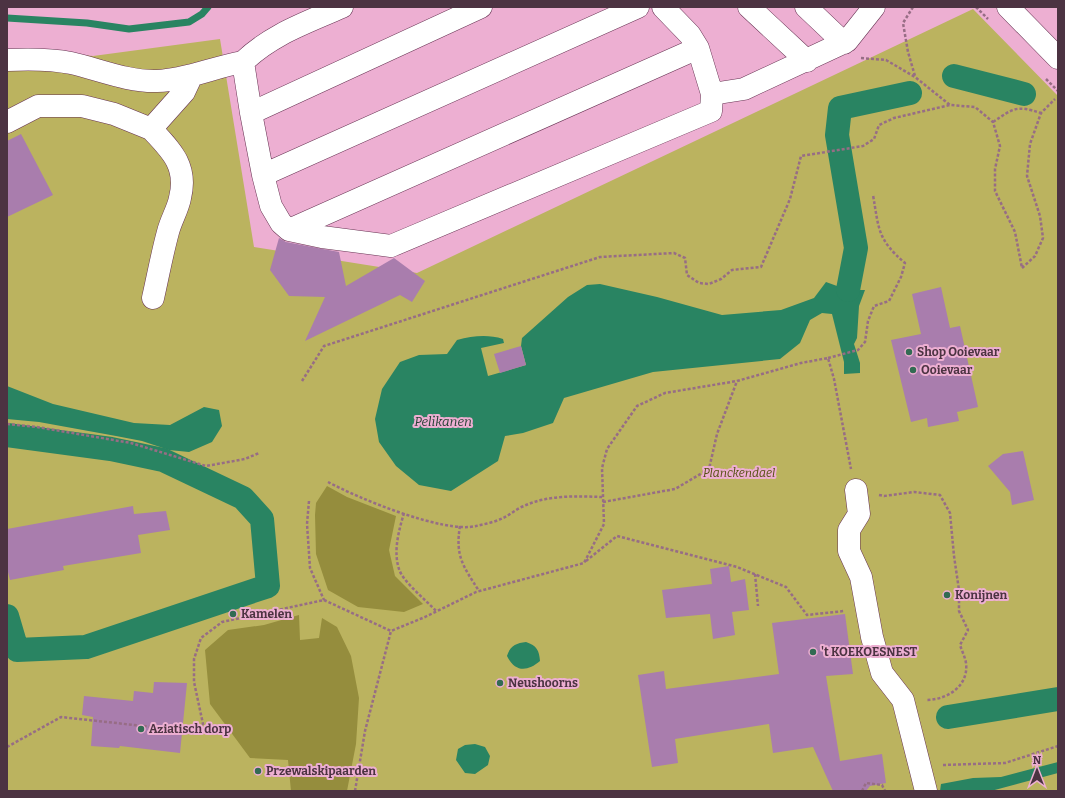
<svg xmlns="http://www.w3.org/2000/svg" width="1065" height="798" font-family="Bitter,serif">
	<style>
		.green { fill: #bbb35f }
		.forest { fill: #958d3d }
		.water { fill: #298462 }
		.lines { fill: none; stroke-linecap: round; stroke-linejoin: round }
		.stream { stroke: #298462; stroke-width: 7 }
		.canal { stroke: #298462; stroke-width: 24 }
		.building { fill: #a97dad }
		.minor-casing { stroke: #673353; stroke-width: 23 }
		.major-casing { stroke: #673353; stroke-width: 23 }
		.path { stroke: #976d85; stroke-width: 2.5; stroke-dasharray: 3 2; stroke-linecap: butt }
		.minor { stroke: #fff; stroke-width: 22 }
		.major { stroke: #fff; stroke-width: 22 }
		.poi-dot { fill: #326b53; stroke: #edafd2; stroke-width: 1.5 }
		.labels { text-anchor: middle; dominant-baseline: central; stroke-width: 4; stroke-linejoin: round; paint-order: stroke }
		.poi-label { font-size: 12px; font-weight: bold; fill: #4c3342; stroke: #edafd2; text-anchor: start }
		.park-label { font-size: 12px; font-style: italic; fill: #554f11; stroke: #edafd2 }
		.water-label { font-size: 13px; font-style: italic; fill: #264135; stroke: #edafd2 }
	</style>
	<rect width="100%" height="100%" fill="#edafd2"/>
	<path class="green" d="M 973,9 L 1058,96 L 1058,791 L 7,791 L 7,50 L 37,50 L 93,56 L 220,39 L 254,247 L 417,273 Z"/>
	<path class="forest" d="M 327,486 L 347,497 L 396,516 L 389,550 L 395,576 L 423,604 L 404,612 L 358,607 L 328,590 L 316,554 L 315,515 L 316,503 Z
		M 299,615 L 300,640 L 319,638 L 322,618 L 337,627 L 351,656 L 359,698 L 356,744 L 347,791 L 291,791 L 288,760 L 250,758 L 210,704 L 205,650 L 228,630 L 264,625 Z"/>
	<path class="water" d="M 826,282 L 848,290 L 865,290 L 859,306 L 857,338 L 854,344 L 860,363 L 860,373 L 844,374 L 844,362 L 832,314 L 822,313 L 810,320 L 800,343 L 780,359 L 653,372 L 564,398 L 553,423 L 523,433 L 505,436 L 498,461 L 451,491 L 419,485 L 396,466 L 379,442 L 375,419 L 382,389 L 400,362 L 419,355 L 447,354 L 457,340 C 473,336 487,334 503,339 L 504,343 L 481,348 L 488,376 L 526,365 L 521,346 L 522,338 L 568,297 L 587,285 L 600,284 L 657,297 L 722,315 L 781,310 L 814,298 Z
		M 7,386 L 53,404 L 134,423 L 170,425 L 204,407 L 219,410 L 222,426 L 212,442 L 189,452 L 169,450 L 142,441 L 116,436 L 39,422 L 7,419 Z
		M 526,642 C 537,646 539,650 540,661 C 527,672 515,672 507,656 C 510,646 516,643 526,642 Z
		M 475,744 L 485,747 L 490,756 L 488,765 L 475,774 L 465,773 L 456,760 L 458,749 L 465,745 Z
		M 1058,762 L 1058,773 L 991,791 L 940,791 L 941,784 L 973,778 L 1001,777 Z"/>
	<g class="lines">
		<path class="stream" d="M 7,18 L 87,23 L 129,29 L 189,22 L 202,14 L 208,7"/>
		<path class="canal" d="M 954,76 L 1024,94
			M 848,290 L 856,248 L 837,135 L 840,108 L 910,93
			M 7,435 L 111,449 L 163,460 L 243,498 L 262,519 L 268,586 L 86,647 L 17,650 L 7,616
			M 948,717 L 1058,699"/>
	</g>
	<path class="building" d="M 21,134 L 53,195 L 7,217 L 7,141 Z
		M 279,238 L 286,242 L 339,252 L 346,286 L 394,258 L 425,281 L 412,302 L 400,295 L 305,341 L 325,297 L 289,296 L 270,270 Z
		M 941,287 L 950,328 L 960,326 L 978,407 L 957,412 L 959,421 L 928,427 L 927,418 L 911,422 L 891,340 L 921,334 L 912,294 Z
		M 521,346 L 526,365 L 500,373 L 494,354 Z
		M 1023,451 L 1034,500 L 1012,505 L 1010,492 L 988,466 L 1003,454 Z
		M 133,506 L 134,514 L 166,511 L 170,530 L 138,535 L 141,553 L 63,566 L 64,570 L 10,580 L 7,568 L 7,529 Z
		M 729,566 L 731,582 L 745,579 L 749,610 L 732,612 L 735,635 L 713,639 L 710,614 L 666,618 L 662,590 L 712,584 L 710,569 Z
		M 845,614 L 853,674 L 826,676 L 840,761 L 882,754 L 886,783 L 870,786 L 866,791 L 833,791 L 813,747 L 773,753 L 769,724 L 675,739 L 678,763 L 652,767 L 638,675 L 664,671 L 666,689 L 779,674 L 772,623 Z
		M 154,682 L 187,683 L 180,753 L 120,746 L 119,748 L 91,746 L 93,717 L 82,715 L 84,696 L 133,701 L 134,691 L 153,693 Z"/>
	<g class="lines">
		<g class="minor-casing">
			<path id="minor" d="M 342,7 C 306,23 272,34 243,62 L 251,113 L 263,175 L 271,206 L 281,223 L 289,230 L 322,237 L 391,246 L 711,111 L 712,94 L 698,48 L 690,35 L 663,7
				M 749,7 L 807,61
				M 806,7 L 844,43
				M 7,60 C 27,59 51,59 71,63 C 98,69 128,82 157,81 C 186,80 214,67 243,62
				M 712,94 L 744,89 L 847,41 L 874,7
				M 251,113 L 481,7
				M 7,122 L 38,106 L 82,106 L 114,114 L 151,129 L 184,92 L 192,75
				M 151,129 C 171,150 188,166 180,198 C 178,209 171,220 168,232 C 162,254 158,276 153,298
				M 263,175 L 638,7
				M 289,230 L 698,48
				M 856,490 L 859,514 L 849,530 L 849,551 L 861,577 L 872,637 L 882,673 L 903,700 L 926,791"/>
		</g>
		<g class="major-casing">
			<path id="major" d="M 1008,7 L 1058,58"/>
		</g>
		<path class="path" d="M 913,7 L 903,23 L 908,52 L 915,76
			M 976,7 L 988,19
			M 861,58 L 886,60 L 915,77 L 950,105
			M 1046,79 L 1058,91
			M 993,122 C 1014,108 1016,105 1041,113
			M 1022,268 L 1035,256 L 1043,238 L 1040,216 L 1027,176 L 1030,144 L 1041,113 L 1055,99
			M 828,358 L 858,350 L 865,342 L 868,321 L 874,306 L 889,301 L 901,277 L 905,263 C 877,239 879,229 873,195
			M 302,381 L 324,346 L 600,257 L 674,253 L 685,258 L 687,275 L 699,283 L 709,284 L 721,279 L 732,270 L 761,267 L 790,199 L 801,156 L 863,146 L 874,139 L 879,125 L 894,118 L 950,105 L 975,107 L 993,122 L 1000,146 L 995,169 L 995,191 L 1015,232 L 1022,268
			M 7,424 L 37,427 L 131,443 L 206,466 L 245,459 L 259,453
			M 328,482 C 358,498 444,534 476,526 C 485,524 495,522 503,518 C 510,515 516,509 524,506 C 547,495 577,496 602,497
			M 879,495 L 884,496 L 914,492 L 940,495 L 950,513 L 954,556 L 959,590 L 959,611 L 968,630 L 960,645 C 962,651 965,657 966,663 C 969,687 946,700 926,700
			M 309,501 L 307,524 L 310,568 L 324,600
			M 603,502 L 675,489 L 709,469 L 717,434 L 737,381
			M 404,513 C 399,530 393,551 399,569 C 403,582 426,600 436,611
			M 460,526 C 455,556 463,566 479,591
			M 586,561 L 617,536 L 737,567 L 786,587 L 807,615 L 844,611
			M 755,574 L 758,606
			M 7,747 L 61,717 L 189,731 L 203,724 L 194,682 L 194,659 L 201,638 L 222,622 L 324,600 L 391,631 L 425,617 L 476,592 L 584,563 L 604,524 L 602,468 L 607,449 L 637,406 L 665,393 L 737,381 L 801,363 L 828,358 L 834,379 L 851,469
			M 943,765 L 1005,763 L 1058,746
			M 355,791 L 365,731 L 391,631
			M 862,791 L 866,783 L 882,785 L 885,791"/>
		<use href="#minor" class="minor"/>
		<use href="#major" class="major"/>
	</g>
	<g class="poi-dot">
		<circle cx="909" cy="352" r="4"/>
		<circle cx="913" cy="370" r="4"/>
		<circle cx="947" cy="595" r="4"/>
		<circle cx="233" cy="614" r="4"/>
		<circle cx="813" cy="652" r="4"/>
		<circle cx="500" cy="683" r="4"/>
		<circle cx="141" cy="729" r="4"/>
		<circle cx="258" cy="771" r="4"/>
	</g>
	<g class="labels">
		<g class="poi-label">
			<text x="917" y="352">Shop Ooievaar</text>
			<text x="921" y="370">Ooievaar</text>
			<text x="955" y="595">Konijnen</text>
			<text x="241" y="614">Kamelen</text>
			<text x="821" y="652">'t KOEKOESNEST</text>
			<text x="508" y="683">Neushoorns</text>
			<text x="149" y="729">Aziatisch dorp</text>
			<text x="266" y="771">Przewalskipaarden</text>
		</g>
		<g class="park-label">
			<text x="739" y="473">Planckendael</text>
		</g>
		<g class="water-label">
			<text x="443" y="421">Pelikanen</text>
		</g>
	</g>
	<rect width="1065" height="798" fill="none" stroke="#4c3342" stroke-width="16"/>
	<g transform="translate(1037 770)" stroke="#edafd2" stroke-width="3" paint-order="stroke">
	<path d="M0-3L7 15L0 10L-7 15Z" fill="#4c3342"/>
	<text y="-6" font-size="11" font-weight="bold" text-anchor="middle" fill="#4c3342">N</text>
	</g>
</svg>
